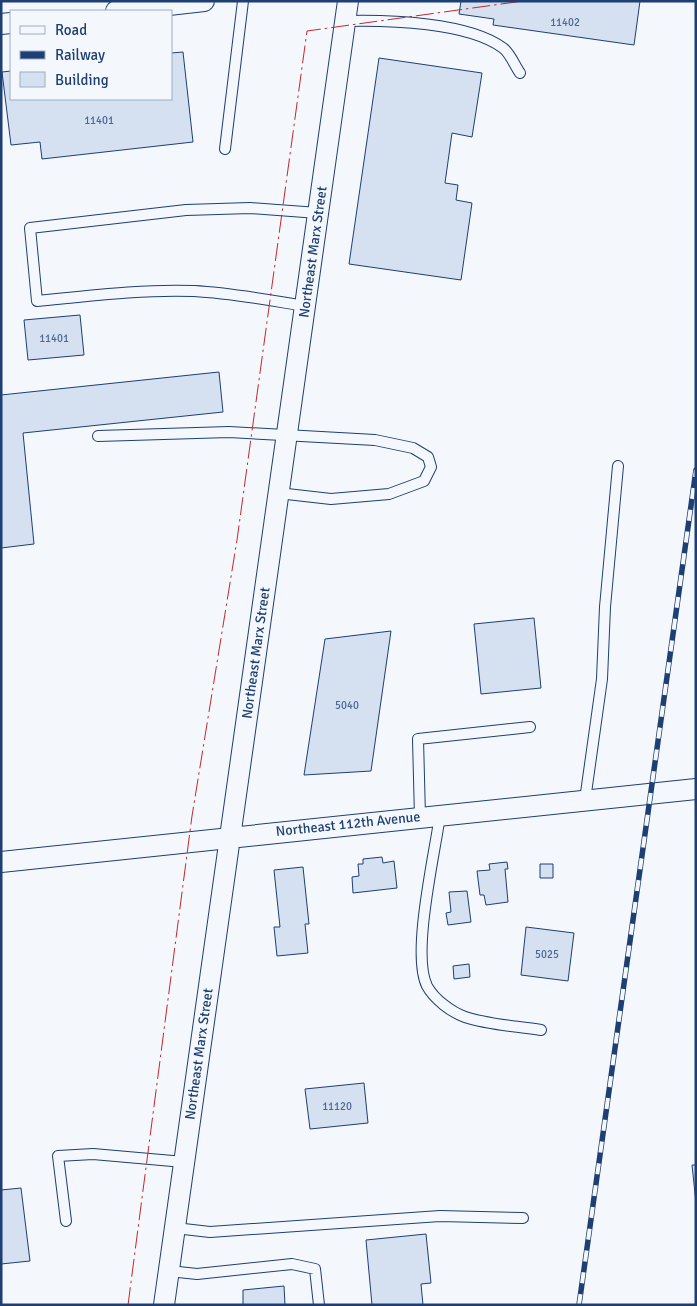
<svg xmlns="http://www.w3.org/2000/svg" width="697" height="1306" font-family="Signika,sans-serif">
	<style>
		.building { fill: #d5e0f0; stroke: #1d3f73 }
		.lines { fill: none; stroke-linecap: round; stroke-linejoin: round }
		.service-casing { stroke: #1d3f73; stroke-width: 12 }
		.minor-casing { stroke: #1d3f73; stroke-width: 22 }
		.service { stroke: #f4f7fb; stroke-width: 10 }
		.minor { stroke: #f4f7fb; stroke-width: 20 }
		.rail-casing { stroke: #1d3f73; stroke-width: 5.5 }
		.rail { stroke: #f4f7fb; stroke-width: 4; stroke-dasharray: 11; stroke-linecap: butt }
		.power { stroke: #c62828; stroke-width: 1; stroke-dasharray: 18 4 2.5 4; stroke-linecap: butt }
		.labels { text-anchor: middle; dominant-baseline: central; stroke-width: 4; stroke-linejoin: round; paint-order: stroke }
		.number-label { font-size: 11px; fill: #4b6792 }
		.street-label { font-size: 14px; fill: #1d3f73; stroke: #f4f7fb }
	</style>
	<rect width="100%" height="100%" fill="#f4f7fb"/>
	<path class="building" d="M 461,1 L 640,1 L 634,45 L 493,25 L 494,19 L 459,14 Z
		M 183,52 L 193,142 L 42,159 L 40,142 L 11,145 L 2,72 L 11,71 L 11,99 L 171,99 L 171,53 Z
		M 379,58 L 482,73 L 472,137 L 452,133 L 445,183 L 458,185 L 456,200 L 472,203 L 461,280 L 349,264 Z
		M 80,315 L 84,355 L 28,360 L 24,320 Z
		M 219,372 L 223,412 L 23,433 L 34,544 L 1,548 L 1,395 Z
		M 534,618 L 541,688 L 481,694 L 474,624 Z
		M 391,631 L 371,771 L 304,775 L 325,639 Z
		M 382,857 L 383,863 L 394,861 L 397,888 L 353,893 L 352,877 L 359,876 L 358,864 L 363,864 L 363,859 Z
		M 507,862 L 508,869 L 505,869 L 508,902 L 486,905 L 484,895 L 480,895 L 477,871 L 490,870 L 489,864 Z
		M 540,864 L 553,864 L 553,878 L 540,878 Z
		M 303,867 L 309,924 L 305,924 L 308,953 L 277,956 L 274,927 L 280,927 L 274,870 Z
		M 467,891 L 471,922 L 448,925 L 446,913 L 451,912 L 449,892 Z
		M 526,927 L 574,933 L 568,981 L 521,975 Z
		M 469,964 L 470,977 L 454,979 L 453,966 Z
		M 364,1083 L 368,1123 L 310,1129 L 305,1089 Z
		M 692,1165 L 696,1165 L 696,1203 Z
		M 21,1188 L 30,1261 L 1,1264 L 1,1190 Z
		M 426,1234 L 431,1283 L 421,1284 L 423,1305 L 372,1305 L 366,1240 Z
		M 284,1286 L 285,1305 L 243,1305 L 243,1290 Z"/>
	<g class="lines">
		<g class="service-casing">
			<path id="service" d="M 346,21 C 388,20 468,22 503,48 C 510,53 515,66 520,73
				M 225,149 L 243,1
				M 305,306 C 268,300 232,293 194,291 C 142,289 88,296 37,301 L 30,228 L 186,210 L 250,208 L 318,213
				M 98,436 L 229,432 L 375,440 L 413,448 L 428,457 L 431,467 L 424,481 L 389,494 L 331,499 L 278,493
				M 585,800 L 602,679 L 605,607 L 618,466
				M 440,815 C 435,853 411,954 427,986 C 434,999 451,1012 465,1017 C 489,1025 517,1026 541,1030
				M 420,817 L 418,739 L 530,727
				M 66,1221 L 58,1156 L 93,1154 L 184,1162
				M 175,1228 L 210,1232 L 440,1216 L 523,1218
				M 169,1271 L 197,1274 L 292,1264 L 315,1269 L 319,1305"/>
		</g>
		<g class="minor-casing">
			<path id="minor" d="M 116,11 L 204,1
				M 1,24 L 11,23
				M 1,862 L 696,789
				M 164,1305 L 348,1"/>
		</g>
		<use href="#service" class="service"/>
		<use href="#minor" class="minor"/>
		<g class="rail-casing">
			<path id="rail" d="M 579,1305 L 696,470"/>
		</g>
		<use href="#rail" class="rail"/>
		<path class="power" d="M 128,1305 L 192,816 L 237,540 L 307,31 L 523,1"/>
	</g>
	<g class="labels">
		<g class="number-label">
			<text x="565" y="22">11402</text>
			<text x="99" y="120">11401</text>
			<text x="54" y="338">11401</text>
			<text x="347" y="705">5040</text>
			<text x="547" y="954">5025</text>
			<text x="337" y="1106">11120</text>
		</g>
		<g class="street-label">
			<text transform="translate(313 252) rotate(-82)">Northeast Marx Street</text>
			<text transform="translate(256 653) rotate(-82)">Northeast Marx Street</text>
			<text transform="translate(348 824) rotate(-6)">Northeast 112th Avenue</text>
			<text transform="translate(199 1054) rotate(-82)">Northeast Marx Street</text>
		</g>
	</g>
	<rect width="697" height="1306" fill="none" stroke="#1d3f73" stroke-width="5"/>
	<rect x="10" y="10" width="162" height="90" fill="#f4f7fb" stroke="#9eadc5"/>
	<rect x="20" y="26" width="25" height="8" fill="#f4f7fb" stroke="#9eadc5"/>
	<text x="55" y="35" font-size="15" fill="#1d3f73">Road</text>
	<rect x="20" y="51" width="25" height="8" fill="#1d3f73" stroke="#9eadc5"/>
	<text x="55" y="60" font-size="15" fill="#1d3f73">Railway</text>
	<rect x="20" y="72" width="25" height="15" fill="#d5e0f0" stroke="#9eadc5"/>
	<text x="55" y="85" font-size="15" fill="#1d3f73">Building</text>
</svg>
